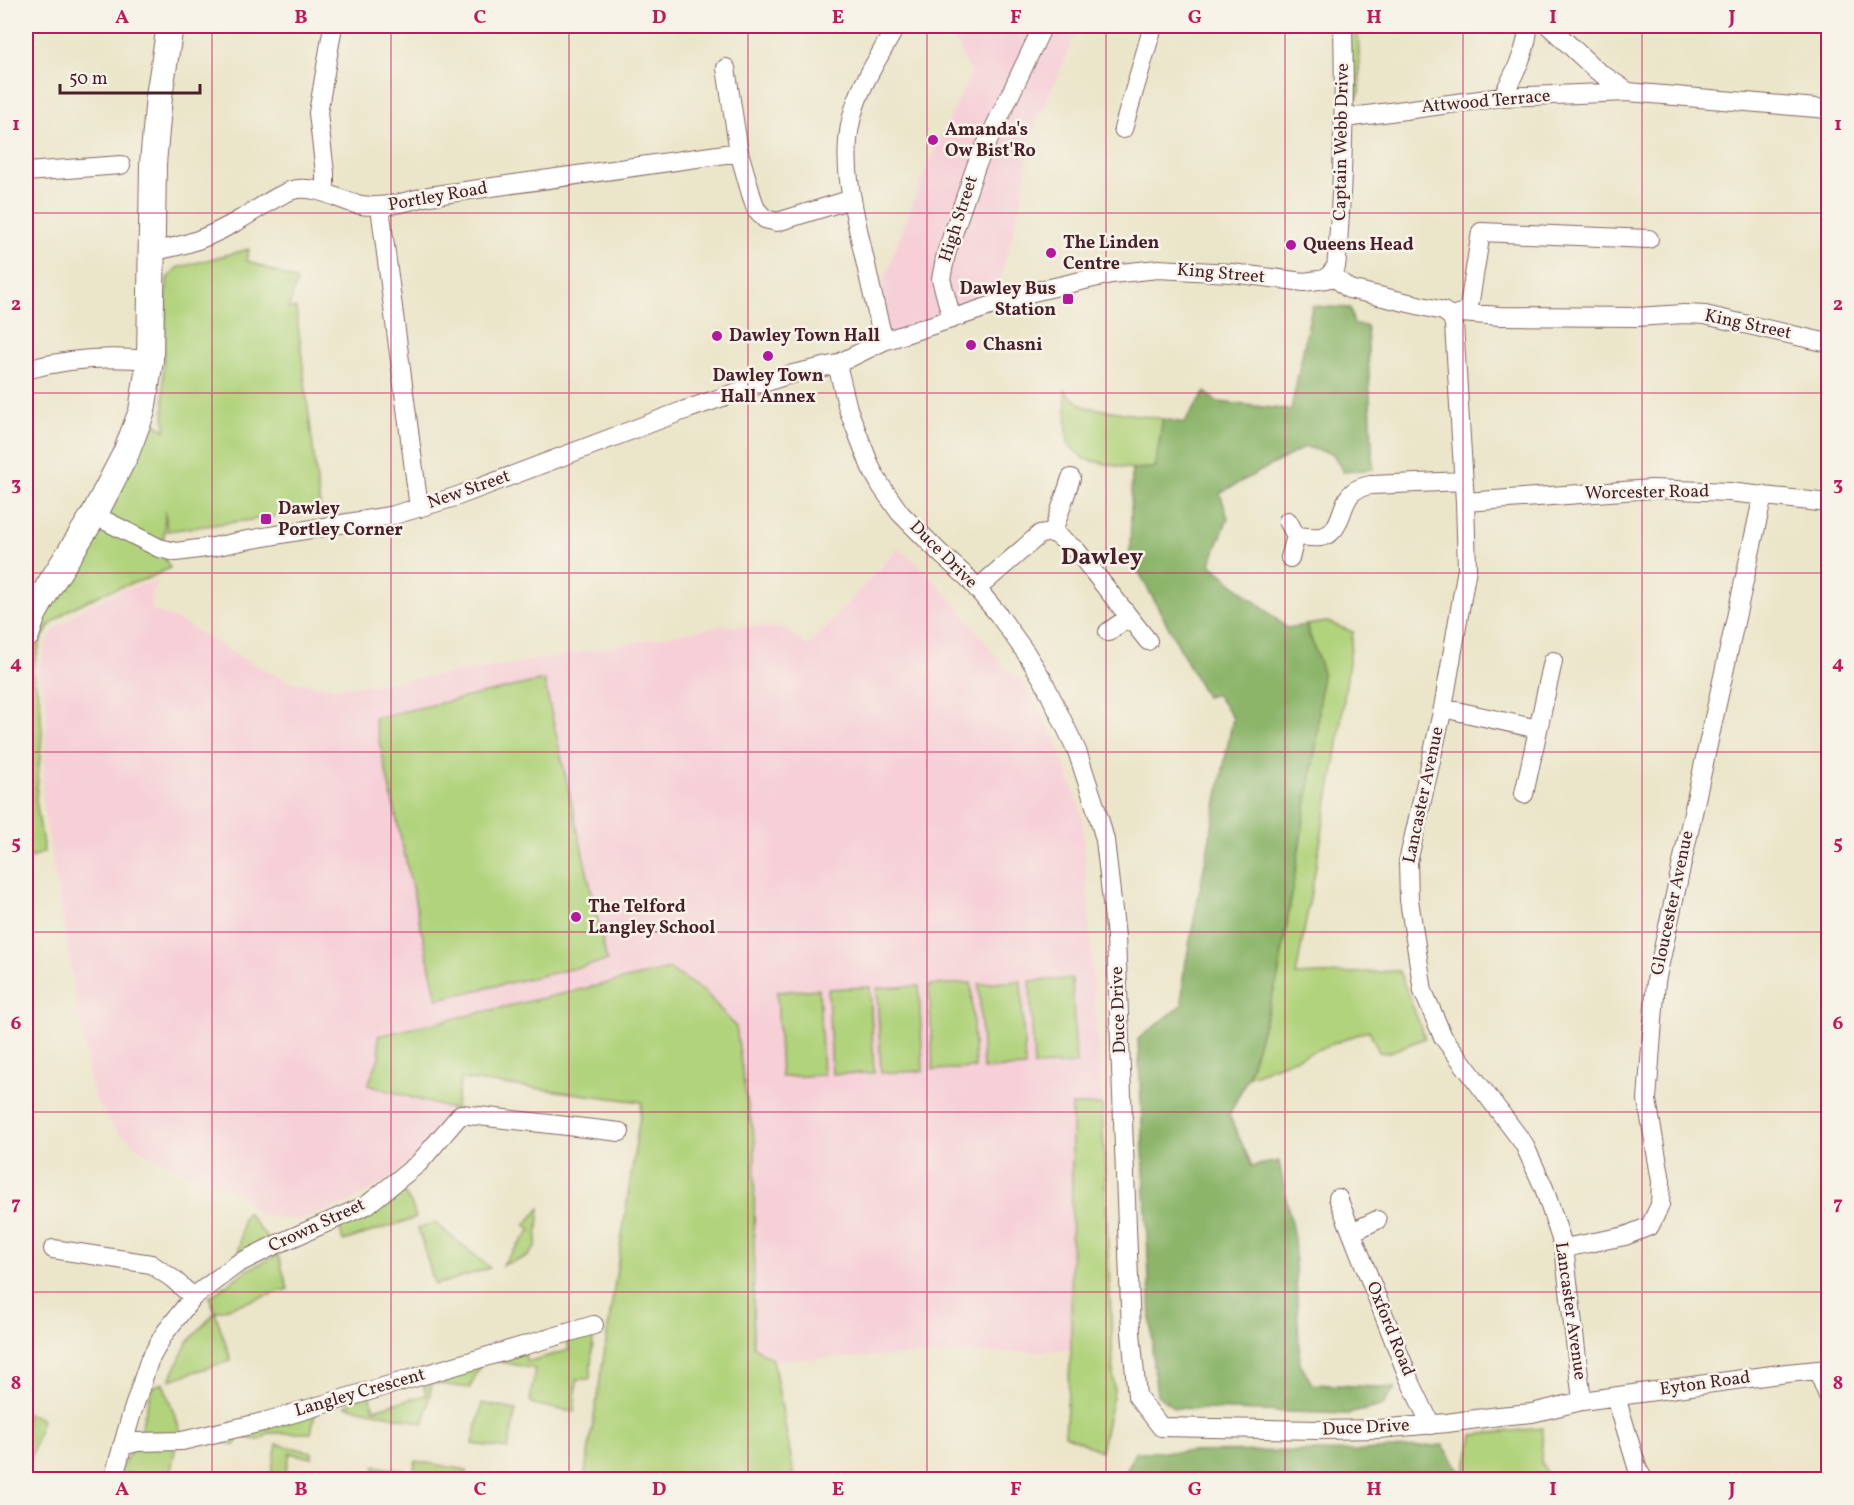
<svg xmlns="http://www.w3.org/2000/svg" width="1854" height="1505" font-family="Vollkorn,serif">
	<style>
		.built { fill: #f6cfd7 }
		.green { fill: #b1d37b; stroke: #7e7953; stroke-width: 1.5 }
		.forest { fill: #8cb56b; stroke: #6b6a4b; stroke-width: 1.5 }
		.lines { fill: none; stroke-linecap: round; stroke-linejoin: round }
		.minor-casing { stroke: #826462; stroke-width: 20 }
		.secondary-casing { stroke: #826462; stroke-width: 28 }
		.minor { stroke: #fff; stroke-width: 18 }
		.secondary { stroke: #fff; stroke-width: 26 }
		.grid { fill: none; stroke: #c2185b; stroke-width: 1.5; stroke-opacity: 0.55 }
		.poi-dot { fill: #b5179e; stroke: #f7f3e8; stroke-width: 2 }
		.labels { text-anchor: middle; dominant-baseline: central; stroke-width: 5; stroke-linejoin: round; paint-order: stroke }
		.street-label { font-size: 18px; fill: #4a1f2b; stroke: #f7f3e8 }
		.poi-label { font-size: 18px; font-weight: bold; fill: #4a1f2b; stroke: #f7f3e8; text-anchor: start }
		.district-label { font-size: 24px; font-weight: bold; fill: #4a1f2b; stroke: #f7f3e8 }
		.neatline { fill: none; stroke: #c2185b; stroke-width: 2 }
		.grid-label { font-size: 20px; text-anchor: middle; font-weight: bold; fill: #c2185b }
	</style>
	<rect width="100%" height="100%" fill="#f7f3e8"/>
	<filter id="ink" filterUnits="userSpaceOnUse"><feTurbulence type="fractalNoise" baseFrequency=".0167" numOctaves="2"/><feDisplacementMap in="SourceGraphic" scale="12" xChannelSelector="R" yChannelSelector="G"/><feConvolveMatrix kernelMatrix="1 2 1 2 8 2 1 2 1" color-interpolation-filters="sRGB"/></filter>
	<filter id="wash" filterUnits="userSpaceOnUse"><feTurbulence type="fractalNoise" baseFrequency=".008" numOctaves="4" result="noise"/><feDisplacementMap in="SourceGraphic" scale="24" xChannelSelector="R" yChannelSelector="G"/><feGaussianBlur stdDeviation="1.35" result="paint"/><feColorMatrix in="noise" values="0 0 0 0 0 0 0 0 0 0 0 0 0 0 0 0 0 1.4 0 .05"/><feComposite in="paint" operator="in"/></filter>
	<g filter="url(#wash)">
		<rect width="100%" height="100%" fill="#ebe5c9"/>
		<path class="built" d="M 948,26 L 1079,26 L 1031,137 L 1022,198 L 995,298 L 884,336 L 881,290 L 900,236 L 926,170 L 971,73 Z
			M 898,548 L 919,565 L 958,607 L 1004,667 L 1025,684 L 1057,742 L 1082,815 L 1102,1105 L 1072,1106 L 1071,1350 L 773,1360 L 753,1346 L 755,1141 L 745,1090 L 642,1102 L 461,1079 L 455,1110 L 418,1154 L 389,1179 L 347,1204 L 298,1221 L 258,1215 L 240,1194 L 146,1154 L 115,1129 L 95,1098 L 90,1080 L 46,822 L 42,789 L 47,708 L 37,671 L 45,646 L 55,629 L 81,609 L 124,589 L 159,581 L 157,585 L 151,592 L 152,610 L 180,621 L 252,664 L 292,682 L 334,688 L 381,684 L 551,658 L 722,626 L 785,628 L 808,647 Z"/>
		<path class="green" d="M 1343,26 L 1358,26 L 1360,92 L 1345,118 Z
			M 249,249 L 246,260 L 297,281 L 288,309 L 296,308 L 320,507 L 258,519 L 167,531 L 165,511 L 164,536 L 159,548 L 170,568 L 149,578 L 106,592 L 70,609 L 50,625 L 41,640 L 32,672 L 40,700 L 42,734 L 36,800 L 44,852 L 31,858 L 26,847 L 26,635 L 142,411 L 165,431 L 163,376 L 167,279 L 177,268 Z
			M 1065,390 L 1070,396 L 1086,407 L 1163,419 L 1155,468 L 1132,469 L 1084,459 L 1068,444 Z
			M 1327,622 L 1353,632 L 1337,751 L 1296,975 L 1399,971 L 1425,1038 L 1387,1053 L 1379,1052 L 1369,1030 L 1248,1077 L 1278,977 L 1317,739 L 1322,670 L 1306,625 Z
			M 544,680 L 607,961 L 437,999 L 374,718 Z
			M 670,969 L 706,993 L 736,1027 L 745,1090 L 755,1141 L 753,1346 L 773,1360 L 795,1479 L 584,1479 L 607,1336 L 642,1102 L 461,1079 L 455,1110 L 368,1085 L 380,1055 L 378,1036 Z
			M 1072,979 L 1076,1064 L 1034,1066 L 1030,981 Z
			M 1021,981 L 1025,1067 L 983,1069 L 979,984 Z
			M 971,983 L 975,1068 L 933,1070 L 929,985 Z
			M 919,986 L 923,1071 L 881,1073 L 877,988 Z
			M 870,987 L 874,1073 L 832,1074 L 828,989 Z
			M 819,989 L 823,1075 L 781,1077 L 777,992 Z
			M 1072,1105 L 1102,1105 L 1114,1391 L 1101,1451 L 1065,1435 L 1071,1350 Z
			M 396,1181 L 412,1205 L 416,1218 L 343,1241 L 337,1219 Z
			M 540,1208 L 536,1247 L 527,1257 L 502,1265 L 531,1230 L 525,1225 Z
			M 247,1212 L 273,1246 L 237,1264 L 243,1218 Z
			M 435,1223 L 490,1268 L 435,1285 L 418,1228 Z
			M 278,1255 L 288,1289 L 215,1312 L 231,1360 L 170,1380 L 187,1343 L 215,1312 L 210,1297 L 247,1270 Z
			M 594,1325 L 590,1379 L 577,1379 L 574,1412 L 533,1404 L 530,1401 L 535,1369 L 483,1358 L 470,1388 L 432,1383 L 424,1423 L 345,1406 L 368,1391 L 374,1409 L 426,1395 L 421,1375 L 522,1346 L 527,1362 L 569,1350 L 566,1333 Z
			M 163,1383 L 181,1433 L 177,1441 L 169,1479 L 113,1480 L 137,1442 L 152,1387 Z
			M 482,1403 L 516,1410 L 508,1449 L 473,1444 Z
			M 26,1413 L 42,1419 L 26,1475 Z
			M 315,1414 L 311,1433 L 269,1433 L 260,1440 L 238,1437 L 236,1445 L 215,1441 Z
			M 1543,1428 L 1541,1463 L 1550,1479 L 1466,1479 L 1464,1475 L 1473,1435 Z
			M 277,1444 L 312,1452 L 312,1458 L 290,1453 L 284,1479 L 270,1479 Z
			M 416,1461 L 467,1470 L 466,1479 L 447,1479 L 414,1472 L 412,1479 L 393,1479 L 392,1476 L 374,1471 L 375,1466 L 413,1472 Z"/>
		<path class="forest" d="M 1312,306 L 1350,308 L 1354,325 L 1367,326 L 1373,469 L 1343,472 L 1333,454 L 1305,447 L 1220,493 L 1228,518 L 1210,564 L 1287,628 L 1306,625 L 1322,670 L 1317,739 L 1278,977 L 1248,1077 L 1229,1115 L 1252,1166 L 1279,1161 L 1294,1238 L 1300,1363 L 1312,1384 L 1395,1388 L 1382,1406 L 1348,1414 L 1174,1408 L 1157,1395 L 1153,1364 L 1138,1039 L 1182,1005 L 1183,977 L 1233,718 L 1216,694 L 1206,697 L 1130,555 L 1132,469 L 1155,468 L 1163,419 L 1184,423 L 1205,392 L 1218,402 L 1291,410 Z
			M 1443,1445 L 1466,1479 L 1123,1479 L 1135,1452 L 1364,1451 Z"/>
	</g>
	<g filter="url(#ink)">
		<g class="lines">
			<g class="minor-casing">
				<path id="minor" d="M 1549,26 L 1596,70 L 1628,92 L 1828,109
					M 726,68 L 739,152 L 751,194 L 756,209 L 765,219 L 777,222 L 852,199
					M 1502,97 C 1513,76 1528,50 1528,26
					M 1345,118 L 1502,97 L 1628,92
					M 1123,129 L 1153,26
					M 26,172 L 121,165
					M 325,193 L 325,173 L 318,113 L 333,26
					M 380,207 L 419,508
					M 151,251 C 185,247 212,236 241,219 C 255,211 284,190 298,189 C 319,187 337,199 356,204 C 381,210 404,202 429,196 L 739,152
					M 1331,274 L 1349,289 L 1443,311 L 1451,316 L 1454,324 L 1465,502 L 1467,568 L 1443,708 L 1408,862 L 1409,900 L 1423,991 L 1443,1037 L 1524,1144 L 1544,1188 L 1564,1248 L 1582,1401
					M 1468,313 L 1481,232 L 1649,239
					M 1451,316 L 1461,313 L 1500,316 L 1636,317 L 1684,314 L 1705,315 L 1828,343
					M 952,319 L 941,279 L 946,254 L 976,166 L 1043,26
					M 884,341 C 876,312 870,282 863,252 C 854,210 841,164 851,121 C 858,87 880,56 896,26
					M 837,364 L 848,409 L 871,468 L 881,486 L 900,513 L 941,554 L 968,578 L 998,614 L 1026,653 L 1043,680 L 1077,751 L 1099,818 L 1105,840 L 1116,937 L 1131,1332 L 1137,1396 L 1161,1427 L 1319,1430 L 1378,1429 L 1447,1423 L 1499,1416 L 1532,1413 L 1582,1401 L 1787,1373 L 1828,1369
					M 26,370 C 64,359 109,356 150,360
					M 1465,502 L 1652,489 L 1729,492 L 1828,503
					M 94,515 L 159,548 L 176,552 L 213,547 L 247,540 L 394,515 L 455,497 L 685,410 L 784,376 L 837,364 L 884,341 L 1033,292 L 1111,274 L 1158,269 L 1231,273 L 1304,282 L 1326,279 L 1336,267 L 1337,258 C 1343,181 1345,104 1343,26
					M 1288,521 L 1296,536 L 1290,558
					M 1053,532 L 1071,478
					M 1296,536 C 1303,536 1312,538 1320,537 C 1343,534 1339,504 1353,492 C 1358,488 1365,486 1371,485 L 1464,481
					M 977,589 L 1040,534 L 1053,532 L 1077,551 L 1148,641
					M 1108,632 L 1129,617
					M 1443,708 L 1538,729
					M 1524,794 L 1553,661
					M 1338,1198 L 1409,1379 L 1431,1425
					M 1352,1232 L 1377,1220
					M 1564,1248 L 1625,1236 L 1650,1226 L 1660,1205 L 1661,1181 L 1647,1100 L 1656,981 L 1763,495
					M 53,1249 L 151,1264 L 173,1279 L 193,1297
					M 1818,1371 L 1828,1396
					M 1616,1397 L 1638,1470 L 1644,1480
					M 122,1446 L 137,1442 L 182,1441 L 267,1421 L 594,1325
					M 113,1480 L 131,1416 L 149,1361 L 164,1334 L 193,1297 L 237,1264 L 273,1246 L 367,1205 L 419,1163 L 461,1114 L 620,1132"/>
			</g>
			<g class="secondary-casing">
				<path id="secondary" d="M 26,635 L 33,615 L 49,586 L 94,515 L 126,453 L 142,411 L 150,360 L 153,164 L 159,96 L 170,26"/>
			</g>
			<use href="#minor" class="minor"/>
			<use href="#secondary" class="secondary"/>
		</g>
	</g>
	<path class="grid" d="M 212,26 L 212,1480M 391,26 L 391,1480M 569,26 L 569,1480M 748,26 L 748,1480M 927,26 L 927,1480M 1106,26 L 1106,1480M 1285,26 L 1285,1480M 1463,26 L 1463,1480M 1642,26 L 1642,1480M 26,213 L 1828,213M 26,393 L 1828,393M 26,573 L 1828,573M 26,752 L 1828,752M 26,932 L 1828,932M 26,1112 L 1828,1112M 26,1292 L 1828,1292"/>
	<g class="poi-dot">
		<circle cx="933" cy="140" r="6"/>
		<circle cx="1291" cy="245" r="6"/>
		<circle cx="1051" cy="253" r="6"/>
		<rect x="1062" y="293" width="12" height="12" rx="3"/>
		<circle cx="717" cy="336" r="6"/>
		<circle cx="971" cy="345" r="6"/>
		<circle cx="768" cy="356" r="6"/>
		<rect x="260" y="513" width="12" height="12" rx="3"/>
		<circle cx="576" cy="917" r="6"/>
	</g>
	<g class="labels">
		<g class="street-label">
			<text transform="translate(1486 102) rotate(-5)">Attwood Terrace</text>
			<text transform="translate(1342 142) rotate(-89)">Captain Webb Drive</text>
			<text transform="translate(438 197) rotate(-10)">Portley Road</text>
			<text transform="translate(959 219) rotate(-72)">High Street</text>
			<text transform="translate(1221 274) rotate(5)">King Street</text>
			<text transform="translate(1748 325) rotate(12)">King Street</text>
			<text transform="translate(469 490) rotate(-19)">New Street</text>
			<text transform="translate(1647 493) rotate(-1)">Worcester Road</text>
			<text transform="translate(943 555) rotate(45)">Duce Drive</text>
			<text transform="translate(1424 795) rotate(-78)">Lancaster Avenue</text>
			<text transform="translate(1673 903) rotate(-78)">Gloucester Avenue</text>
			<text transform="translate(1119 1010) rotate(-92)">Duce Drive</text>
			<text transform="translate(317 1226) rotate(-25)">Crown Street</text>
			<text transform="translate(1570 1311) rotate(82)">Lancaster Avenue</text>
			<text transform="translate(1390 1329) rotate(68)">Oxford Road</text>
			<text transform="translate(1705 1384) rotate(-8)">Eyton Road</text>
			<text transform="translate(360 1393) rotate(-16)">Langley Crescent</text>
			<text transform="translate(1366 1428) rotate(-3)">Duce Drive</text>
		</g>
		<g class="poi-label">
			<text x="945" y="130">Amanda's<tspan x="945" dy="21">Ow Bist'Ro</tspan></text>
			<text x="1063" y="243">The Linden<tspan x="1063" dy="21">Centre</tspan></text>
			<text x="1303" y="245">Queens Head</text>
			<text x="1056" y="289" text-anchor="end">Dawley Bus<tspan x="1056" dy="21">Station</tspan></text>
			<text x="729" y="336">Dawley Town Hall</text>
			<text x="983" y="345">Chasni</text>
			<text x="768" y="376" text-anchor="middle">Dawley Town<tspan x="768" dy="21">Hall Annex</tspan></text>
			<text x="278" y="509">Dawley<tspan x="278" dy="21">Portley Corner</tspan></text>
			<text x="588" y="907">The Telford<tspan x="588" dy="21">Langley School</tspan></text>
		</g>
		<g class="district-label">
			<text x="1102" y="558">Dawley</text>
		</g>
	</g>
	<rect width="1854" height="1505" fill="none" stroke="#f7f3e8" stroke-width="66"/>
	<path d="M60 84v9h140v-9" fill="none" stroke="#4a1f2b" stroke-width="3"/>
	<text x="69" y="84" font-size="18" fill="#4a1f2b" stroke="#f7f3e8" stroke-width="4.5" paint-order="stroke">50 m</text>
	<rect x="33" y="33" width="1788" height="1439" class="neatline"/>
	<g class="grid-label">
		<text x="122" y="23">A</text>
		<text x="301" y="23">B</text>
		<text x="480" y="23">C</text>
		<text x="659" y="23">D</text>
		<text x="838" y="23">E</text>
		<text x="1016" y="23">F</text>
		<text x="1195" y="23">G</text>
		<text x="1374" y="23">H</text>
		<text x="1553" y="23">I</text>
		<text x="1732" y="23">J</text>
		<text x="16" y="130">1</text>
		<text x="1838" y="130">1</text>
		<text x="16" y="310">2</text>
		<text x="1838" y="310">2</text>
		<text x="16" y="490">3</text>
		<text x="1838" y="490">3</text>
		<text x="16" y="669">4</text>
		<text x="1838" y="669">4</text>
		<text x="16" y="849">5</text>
		<text x="1838" y="849">5</text>
		<text x="16" y="1029">6</text>
		<text x="1838" y="1029">6</text>
		<text x="16" y="1209">7</text>
		<text x="1838" y="1209">7</text>
		<text x="16" y="1389">8</text>
		<text x="1838" y="1389">8</text>
		<text x="122" y="1495">A</text>
		<text x="301" y="1495">B</text>
		<text x="480" y="1495">C</text>
		<text x="659" y="1495">D</text>
		<text x="838" y="1495">E</text>
		<text x="1016" y="1495">F</text>
		<text x="1195" y="1495">G</text>
		<text x="1374" y="1495">H</text>
		<text x="1553" y="1495">I</text>
		<text x="1732" y="1495">J</text>
	</g>
</svg>
